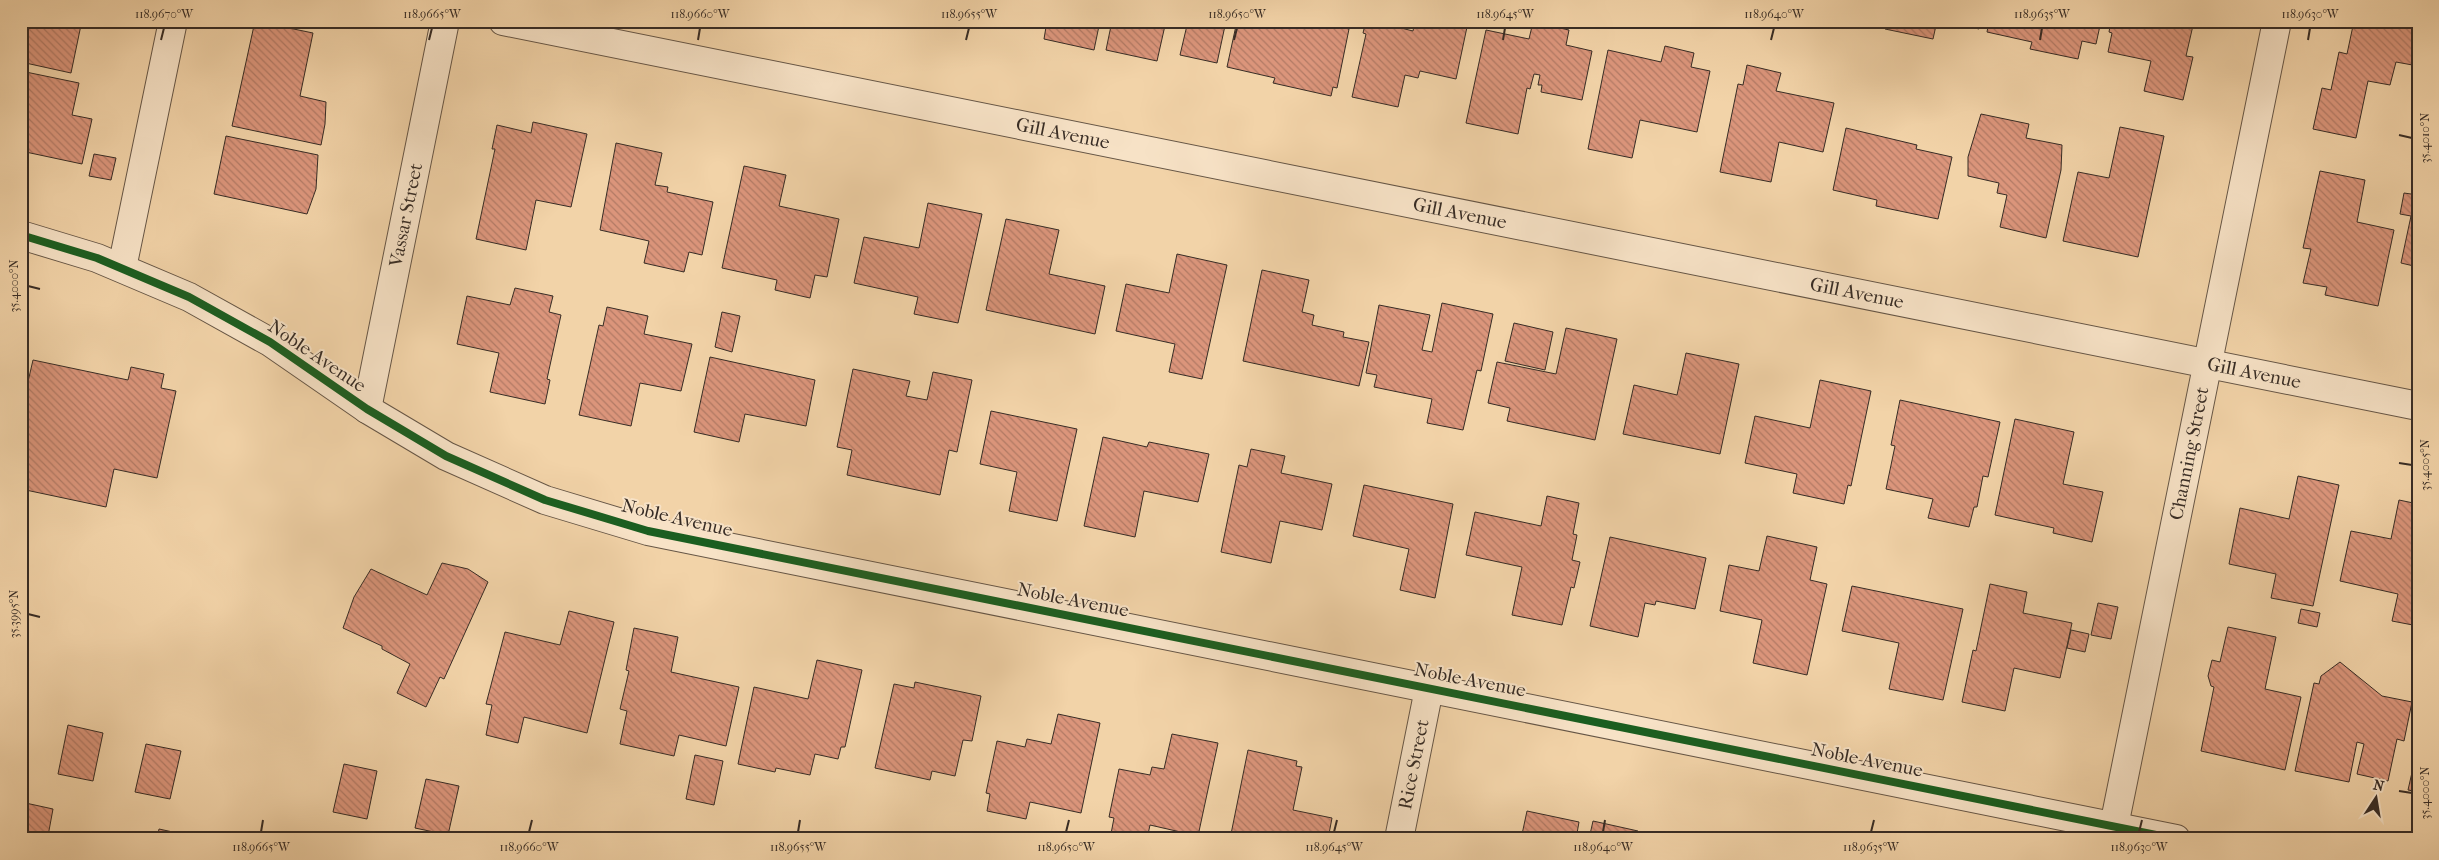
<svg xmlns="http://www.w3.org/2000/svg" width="2439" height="860" font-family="'IM FELL French Canon',serif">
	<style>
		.building { fill: url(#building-back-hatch); stroke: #372c25 }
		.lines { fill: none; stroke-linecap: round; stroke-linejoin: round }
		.minor-casing { stroke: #665646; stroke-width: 30 }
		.minor { stroke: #f7e2c6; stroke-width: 28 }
		.cycleway-casing { stroke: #f7e2c6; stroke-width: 11 }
		.cycleway { stroke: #1b5e20; stroke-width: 8 }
		.ticks { fill: none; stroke: #372c25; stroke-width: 2 }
		.labels { text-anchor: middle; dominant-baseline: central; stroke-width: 4; stroke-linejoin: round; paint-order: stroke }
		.street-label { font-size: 19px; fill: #372c25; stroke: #f7e2c6 }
		.neatline { fill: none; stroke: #372c25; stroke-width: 2 }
		.ticks-label { font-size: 12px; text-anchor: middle; fill: #372c25 }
	</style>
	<defs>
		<pattern id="building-back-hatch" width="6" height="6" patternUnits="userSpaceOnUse" patternTransform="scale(1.25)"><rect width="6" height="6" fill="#db957b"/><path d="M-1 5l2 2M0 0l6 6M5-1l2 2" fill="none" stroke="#b27a65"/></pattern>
	</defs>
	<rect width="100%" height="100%" fill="#f2d3a8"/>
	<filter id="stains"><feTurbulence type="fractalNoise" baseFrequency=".004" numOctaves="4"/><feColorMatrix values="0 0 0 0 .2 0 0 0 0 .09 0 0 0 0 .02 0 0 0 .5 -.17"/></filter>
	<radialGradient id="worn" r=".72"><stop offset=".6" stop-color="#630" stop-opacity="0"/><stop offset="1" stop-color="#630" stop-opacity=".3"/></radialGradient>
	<path class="building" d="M 25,21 L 91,21 L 90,27 L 81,25 L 71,73 L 21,62 L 21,38 Z
		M 255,21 L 313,33 L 300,96 L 326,102 L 325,124 L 321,145 L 232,126 Z
		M 1047,21 L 1100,21 L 1094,50 L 1044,39 Z
		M 1112,21 L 1166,21 L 1157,61 L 1106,50 Z
		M 1188,21 L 1226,21 L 1217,63 L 1180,55 Z
		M 1237,21 L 1311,21 L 1349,29 L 1337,88 L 1333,87 L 1331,96 L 1273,83 L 1275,78 L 1227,67 Z
		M 1366,21 L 1402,21 L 1401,28 L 1413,31 L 1415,21 L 1462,21 L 1461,26 L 1467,27 L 1456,79 L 1420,71 L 1418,78 L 1405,75 L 1398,107 L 1352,97 L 1366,34 L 1363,33 Z
		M 1887,21 L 1937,21 L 1933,39 L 1885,29 Z
		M 1946,21 L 1981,21 L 1979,29 Z
		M 1989,21 L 2101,21 L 2096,44 L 2082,41 L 2078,59 L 2030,49 L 2032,42 L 1987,32 Z
		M 2111,21 L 2194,21 L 2186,56 L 2193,57 L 2183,100 L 2144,91 L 2151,61 L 2108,52 L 2112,33 L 2109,32 Z
		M 2354,21 L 2418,22 L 2418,66 L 2396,62 L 2390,85 L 2368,81 L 2356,138 L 2313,129 L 2322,88 L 2331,90 L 2339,52 L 2347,54 Z
		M 1533,22 L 1569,30 L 1566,45 L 1592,51 L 1582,100 L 1541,92 L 1542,85 L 1538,85 L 1540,75 L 1534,74 L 1530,89 L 1527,88 L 1518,134 L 1466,123 L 1486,30 L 1529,39 Z
		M 1665,46 L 1694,53 L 1691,67 L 1710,71 L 1697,132 L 1640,120 L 1632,158 L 1588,149 L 1608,50 L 1661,62 Z
		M 1747,65 L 1781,73 L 1776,91 L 1834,103 L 1823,152 L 1779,142 L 1771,182 L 1720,172 L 1738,84 L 1743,85 Z
		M 21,71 L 79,83 L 72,115 L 92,119 L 82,164 L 21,151 Z
		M 1981,114 L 2029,124 L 2026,138 L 2062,145 L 2061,170 L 2046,238 L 2000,227 L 2007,195 L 1997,193 L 1999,183 L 1968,176 L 1968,157 Z
		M 533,122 L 587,134 L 571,207 L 536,200 L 526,250 L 476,239 L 495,149 L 492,149 L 497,125 L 531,133 Z
		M 2120,127 L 2164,136 L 2138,257 L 2063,241 L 2078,172 L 2109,178 Z
		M 1846,128 L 1917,145 L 1916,149 L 1952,157 L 1938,219 L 1876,206 L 1877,200 L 1833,190 Z
		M 226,136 L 318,155 L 316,189 L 307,214 L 214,194 Z
		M 616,143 L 662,153 L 655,185 L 668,187 L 667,192 L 713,202 L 702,255 L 689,252 L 684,272 L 644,263 L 649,241 L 600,230 Z
		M 94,154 L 116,158 L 111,180 L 89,176 Z
		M 744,166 L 786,175 L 779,206 L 839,219 L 827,277 L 815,275 L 810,298 L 775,290 L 777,280 L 722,268 Z
		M 2320,171 L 2365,180 L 2357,222 L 2394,230 L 2378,306 L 2325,295 L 2327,287 L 2303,283 L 2311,249 L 2303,248 Z
		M 2404,193 L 2418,195 L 2418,267 L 2401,263 L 2411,216 L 2400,214 Z
		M 928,203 L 982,214 L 958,323 L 914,314 L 918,297 L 854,283 L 864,237 L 919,248 Z
		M 1006,219 L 1059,230 L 1049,274 L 1105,286 L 1095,334 L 986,310 Z
		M 1177,254 L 1227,265 L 1202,379 L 1169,372 L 1175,344 L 1116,331 L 1126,284 L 1169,293 Z
		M 1262,270 L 1309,280 L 1302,312 L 1314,315 L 1312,325 L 1344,332 L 1343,337 L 1369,342 L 1359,386 L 1243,361 Z
		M 515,288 L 553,296 L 549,312 L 561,315 L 547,379 L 550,380 L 545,404 L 490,392 L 499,353 L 457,344 L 467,296 L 510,305 Z
		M 1442,303 L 1493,314 L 1481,371 L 1477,370 L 1463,430 L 1427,423 L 1432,399 L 1374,387 L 1377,375 L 1366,373 L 1379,305 L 1430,315 L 1422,350 L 1432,352 Z
		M 607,307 L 648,316 L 644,334 L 692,344 L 681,391 L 640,383 L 631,426 L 579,415 L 599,325 L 603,326 Z
		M 722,312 L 740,316 L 732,352 L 715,347 Z
		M 1514,323 L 1553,332 L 1545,370 L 1505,361 Z
		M 1566,328 L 1617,339 L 1595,440 L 1507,421 L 1510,408 L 1488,403 L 1497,362 L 1556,374 Z
		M 1686,353 L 1739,364 L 1720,454 L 1623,434 L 1634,385 L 1677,395 Z
		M 710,357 L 815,380 L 806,426 L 745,414 L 739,442 L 694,432 Z
		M 33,360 L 128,380 L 131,367 L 164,374 L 161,388 L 176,391 L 157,478 L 114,469 L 106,507 L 21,489 L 21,385 L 27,386 Z
		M 853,369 L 910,381 L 906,396 L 927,400 L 933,372 L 972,380 L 957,452 L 949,450 L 940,495 L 847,475 L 852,450 L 837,447 Z
		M 1820,380 L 1871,391 L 1851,486 L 1848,485 L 1844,504 L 1793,493 L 1797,474 L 1745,463 L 1755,416 L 1810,428 Z
		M 1900,400 L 2000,422 L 1988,477 L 1983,476 L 1977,507 L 1974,507 L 1969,527 L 1928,518 L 1933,499 L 1886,489 L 1895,446 L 1891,445 Z
		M 991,411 L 1077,429 L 1057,521 L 1009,511 L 1017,472 L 980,464 Z
		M 2015,419 L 2074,432 L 2063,484 L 2103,492 L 2092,542 L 2053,533 L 2054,528 L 1995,515 Z
		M 1103,437 L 1147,447 L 1149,442 L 1209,454 L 1198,502 L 1144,491 L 1135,537 L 1084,526 Z
		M 1251,449 L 1285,456 L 1281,473 L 1332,484 L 1322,530 L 1280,521 L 1271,563 L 1221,552 L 1239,465 L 1247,467 Z
		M 2298,476 L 2339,485 L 2313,606 L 2271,598 L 2276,574 L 2229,564 L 2240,508 L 2289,519 Z
		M 1364,485 L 1453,504 L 1435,598 L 1400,590 L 1409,549 L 1353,536 Z
		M 1547,496 L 1579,503 L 1573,534 L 1577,535 L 1572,560 L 1580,562 L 1574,588 L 1571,587 L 1562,625 L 1512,615 L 1522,567 L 1466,555 L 1475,512 L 1541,526 Z
		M 2399,500 L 2418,504 L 2418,626 L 2392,621 L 2398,594 L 2340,581 L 2351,531 L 2391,539 Z
		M 1767,536 L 1817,547 L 1810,580 L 1827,584 L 1807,675 L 1753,663 L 1762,620 L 1720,611 L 1729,565 L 1759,571 Z
		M 1610,537 L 1706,558 L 1695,609 L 1656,601 L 1655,605 L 1645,603 L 1638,637 L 1590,626 Z
		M 442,563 L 468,569 L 488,582 L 444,679 L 440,677 L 426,707 L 397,693 L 410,664 L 382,649 L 382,646 L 343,628 L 354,597 L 371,569 L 427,595 Z
		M 1990,584 L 2027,592 L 2023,613 L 2072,623 L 2060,678 L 2014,668 L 2005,711 L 1962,702 L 1973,650 L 1976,651 Z
		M 1852,586 L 1963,609 L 1943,700 L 1889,689 L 1899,643 L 1842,631 Z
		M 2098,603 L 2118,607 L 2111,639 L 2091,635 Z
		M 2301,609 L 2320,613 L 2317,627 L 2298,623 Z
		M 569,611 L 614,622 L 587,733 L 524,717 L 518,743 L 486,735 L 492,705 L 486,704 L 505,632 L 560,645 Z
		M 2228,627 L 2276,637 L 2265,689 L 2301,697 L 2285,770 L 2201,751 L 2214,687 L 2211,686 L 2208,676 L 2212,660 L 2220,662 Z
		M 634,628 L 678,637 L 671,672 L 739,687 L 726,746 L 679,735 L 674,756 L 620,744 L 627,711 L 620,709 L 629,671 L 626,670 Z
		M 2071,630 L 2089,634 L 2085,652 L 2067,648 Z
		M 817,660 L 862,670 L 845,747 L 841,747 L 838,759 L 815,754 L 810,775 L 776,768 L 775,772 L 738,764 L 754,687 L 808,699 Z
		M 2340,662 L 2382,696 L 2412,702 L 2404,741 L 2397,739 L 2388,781 L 2357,774 L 2364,744 L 2357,742 L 2349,782 L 2295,771 L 2314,683 L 2319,684 L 2321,676 Z
		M 915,682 L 981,696 L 972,741 L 963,740 L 955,776 L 932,771 L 930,780 L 875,768 L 894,684 L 914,688 Z
		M 1058,714 L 1100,723 L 1081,813 L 1030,802 L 1026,819 L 987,811 L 990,794 L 986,793 L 997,741 L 1025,747 L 1027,739 L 1051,744 Z
		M 68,725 L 103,733 L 93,781 L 58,774 Z
		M 1172,734 L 1218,743 L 1198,836 L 1150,825 L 1147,839 L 1110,839 L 1114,818 L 1109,817 L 1119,769 L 1150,775 L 1152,767 L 1164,769 Z
		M 146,744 L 181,751 L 170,799 L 135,792 Z
		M 2418,746 L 2418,792 L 2408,790 Z
		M 1248,750 L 1297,761 L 1296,766 L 1302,767 L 1293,810 L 1332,818 L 1328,839 L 1230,839 Z
		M 695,755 L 723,761 L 714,805 L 686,799 Z
		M 344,764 L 377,771 L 367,819 L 333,812 Z
		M 426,779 L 459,786 L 448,835 L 415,828 Z
		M 21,802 L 53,809 L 48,836 L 61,839 L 21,839 Z
		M 1527,811 L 1579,822 L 1576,839 L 1521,839 Z
		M 1593,821 L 1638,831 L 1637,839 L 1589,839 Z
		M 159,829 L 205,839 L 157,839 Z
		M 272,835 L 291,839 L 271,839 Z"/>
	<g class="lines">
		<g class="minor-casing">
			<g id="minor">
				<path id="s1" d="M 503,21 L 2418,406"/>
				<path d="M 21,235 L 97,258 L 189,297 L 270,342 L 367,409 L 446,456 L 545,500 L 648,531 L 2176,839"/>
				<path d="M 122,268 L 173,21"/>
				<path id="s2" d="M 367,409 L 445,21"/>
				<path id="s3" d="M 2114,826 L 2277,21"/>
				<path id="s4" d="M 1399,839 L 1429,689"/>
			</g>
		</g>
		<use href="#minor" class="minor"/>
		<g class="cycleway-casing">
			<path id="cycleway" d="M 21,235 L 97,258 L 189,297 L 270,342 L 367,409 L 446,456 L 545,500 L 648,531 L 2176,839"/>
		</g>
		<use href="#cycleway" class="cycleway"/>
	</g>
	<path class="ticks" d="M 161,40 L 164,28M 429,40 L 432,28M 698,40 L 700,28M 966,40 L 969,28M 1234,40 L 1237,28M 1503,40 L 1505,28M 1771,40 L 1774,28M 2040,40 L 2042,28M 2308,40 L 2310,28M 2399,135 L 2412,138M 28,286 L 40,289M 2399,463 L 2412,465M 28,614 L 40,617M 2399,791 L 2412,793M 261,832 L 263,820M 529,832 L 532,820M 798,832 L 800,820M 1066,832 L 1069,820M 1334,832 L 1337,820M 1603,832 L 1605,820M 1871,832 L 1874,820M 2139,832 L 2142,820"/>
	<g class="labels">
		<g class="street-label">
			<text stroke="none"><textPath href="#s1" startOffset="571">Gill Avenue</textPath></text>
			<text stroke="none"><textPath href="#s1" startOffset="976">Gill Avenue</textPath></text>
			<text stroke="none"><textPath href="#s2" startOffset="198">Vassar Street</textPath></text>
			<text stroke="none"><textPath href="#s1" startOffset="1381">Gill Avenue</textPath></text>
			<text transform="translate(317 356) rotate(34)">Noble Avenue</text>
			<text stroke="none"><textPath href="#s1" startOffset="1786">Gill Avenue</textPath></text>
			<text stroke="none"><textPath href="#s3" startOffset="380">Channing Street</textPath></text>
			<text transform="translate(677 518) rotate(13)">Noble Avenue</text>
			<text transform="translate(1073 600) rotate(11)">Noble Avenue</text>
			<text transform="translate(1470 680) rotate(11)">Noble Avenue</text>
			<text transform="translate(1867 760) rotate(11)">Noble Avenue</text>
			<text stroke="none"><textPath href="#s4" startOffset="76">Rice Street</textPath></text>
		</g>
	</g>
	<rect width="2439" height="860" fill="none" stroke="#f2d3a8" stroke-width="55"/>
	<g transform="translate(2376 798) rotate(12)" stroke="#f7e2c6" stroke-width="4" paint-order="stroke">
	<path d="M0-4L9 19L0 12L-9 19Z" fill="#372c25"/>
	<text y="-8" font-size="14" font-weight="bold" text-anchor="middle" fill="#372c25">N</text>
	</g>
	<rect x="28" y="28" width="2384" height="804" class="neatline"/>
	<g class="ticks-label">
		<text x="164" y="18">118.9670°W</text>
		<text x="432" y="18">118.9665°W</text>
		<text x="700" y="18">118.9660°W</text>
		<text x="969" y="18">118.9655°W</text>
		<text x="1237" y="18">118.9650°W</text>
		<text x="1505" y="18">118.9645°W</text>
		<text x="1774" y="18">118.9640°W</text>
		<text x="2042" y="18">118.9635°W</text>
		<text x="2310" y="18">118.9630°W</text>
		<text transform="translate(2425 138) rotate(-90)" y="4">35.4010°N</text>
		<text transform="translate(14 286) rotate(-90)" y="4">35.4000°N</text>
		<text transform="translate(2425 465) rotate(-90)" y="4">35.4005°N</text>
		<text transform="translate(14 614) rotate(-90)" y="4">35.3995°N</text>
		<text transform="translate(2425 793) rotate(-90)" y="4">35.4000°N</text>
		<text x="261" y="851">118.9665°W</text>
		<text x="529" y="851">118.9660°W</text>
		<text x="798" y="851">118.9655°W</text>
		<text x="1066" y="851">118.9650°W</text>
		<text x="1334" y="851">118.9645°W</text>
		<text x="1603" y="851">118.9640°W</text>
		<text x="1871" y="851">118.9635°W</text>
		<text x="2139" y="851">118.9630°W</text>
	</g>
	<rect width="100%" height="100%" filter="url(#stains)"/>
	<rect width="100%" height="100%" fill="url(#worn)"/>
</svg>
